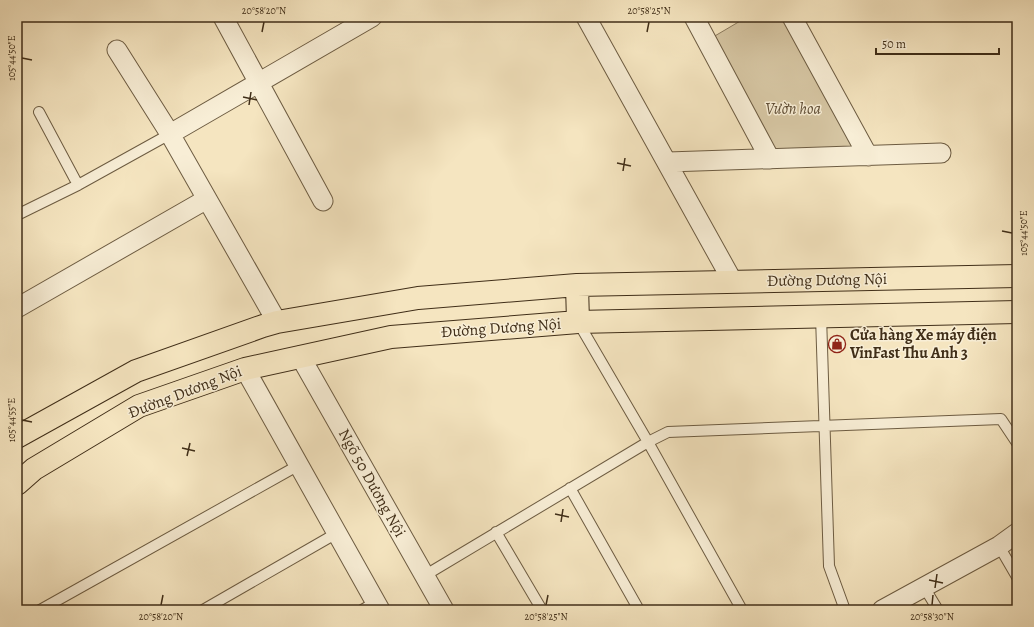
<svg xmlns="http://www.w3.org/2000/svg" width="1034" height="627" font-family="Alegreya,serif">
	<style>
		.green { fill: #d6c6a3; stroke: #8b7a5e }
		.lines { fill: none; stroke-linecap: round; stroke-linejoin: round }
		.lane-casing { stroke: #6d5c42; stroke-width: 12 }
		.street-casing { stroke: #6d5c42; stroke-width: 21 }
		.primary-casing { stroke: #402e18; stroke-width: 24 }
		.lane { stroke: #f8eed6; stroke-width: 10 }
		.street { stroke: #f8eed6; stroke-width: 19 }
		.primary { stroke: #f5e5c0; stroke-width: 22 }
		.ticks { fill: none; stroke: #402e18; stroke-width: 1.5 }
		.labels { text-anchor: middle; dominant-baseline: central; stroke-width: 3; stroke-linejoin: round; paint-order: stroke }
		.park-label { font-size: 16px; font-style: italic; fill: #5e4c34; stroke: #f8eed6 }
		.street-label { font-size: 16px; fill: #402e18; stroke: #f8eed6 }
		.poi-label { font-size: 16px; font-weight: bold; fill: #402e18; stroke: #f8eed6; text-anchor: start }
		.neatline { fill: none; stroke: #402e18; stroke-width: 1.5 }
		.ticks-label { font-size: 10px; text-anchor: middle; fill: #402e18 }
	</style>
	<rect width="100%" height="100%" fill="#f5e5c0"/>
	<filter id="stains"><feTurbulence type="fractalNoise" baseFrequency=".005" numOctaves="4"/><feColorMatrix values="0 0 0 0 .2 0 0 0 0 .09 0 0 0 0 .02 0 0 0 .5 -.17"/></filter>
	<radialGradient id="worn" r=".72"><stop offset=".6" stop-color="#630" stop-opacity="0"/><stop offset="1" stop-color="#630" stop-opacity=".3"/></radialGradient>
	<path class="green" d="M 747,17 L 790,17 L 867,155 L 771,158 L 708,40 Z"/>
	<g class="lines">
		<g class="lane-casing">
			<path id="lane" d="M 39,112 L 78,185
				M 17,215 L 78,185 L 170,134
				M 821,316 L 829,566 L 845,610
				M 578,322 L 648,442 L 742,610
				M 570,488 L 639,610
				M 496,532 L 542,610
				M 999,546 L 1017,577
				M 424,576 L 648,442 L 668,432 L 1001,419 L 1017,443
				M 924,587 L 938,610
				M 40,610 L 299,465
				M 203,610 L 337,533
				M 362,610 L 376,602"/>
		</g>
		<g class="street-casing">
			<path id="street" d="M 223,17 L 323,201
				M 586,17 L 733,282
				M 694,17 L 770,159
				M 792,17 L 868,156
				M 117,50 L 170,134 L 277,322
				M 170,134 L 372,17
				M 668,162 L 941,153
				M 17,308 L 207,199
				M 300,356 L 444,610
				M 245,369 L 380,610
				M 882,610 L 999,546 L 1017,533"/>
		</g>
		<g class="primary-casing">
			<path id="primary" d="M 577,285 L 578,322
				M 17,437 L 136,371 L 263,326 L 277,322 L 418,298 L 577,285 L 1017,276
				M 17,484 L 34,469 L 139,406 L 245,369 L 391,337 L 578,322 L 1017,312"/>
		</g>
		<use href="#lane" class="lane"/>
		<use href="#street" class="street"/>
		<use href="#primary" class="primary"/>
	</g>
	<path class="ticks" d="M 262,32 L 264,22M 647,32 L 649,22M 22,58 L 32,60M 243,97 L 257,100M 249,105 L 251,92M 617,163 L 631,166M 623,171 L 625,158M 1002,231 L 1012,233M 22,420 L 32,422M 182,448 L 195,451M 187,456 L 190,443M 555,514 L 569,517M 561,522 L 563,509M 929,580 L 943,583M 935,588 L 937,574M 161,605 L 163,595M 546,605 L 548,595M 932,605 L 933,595"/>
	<defs>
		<g id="shop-ring" transform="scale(0.9)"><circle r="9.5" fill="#f8eed6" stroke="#8f2418" stroke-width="1.5"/><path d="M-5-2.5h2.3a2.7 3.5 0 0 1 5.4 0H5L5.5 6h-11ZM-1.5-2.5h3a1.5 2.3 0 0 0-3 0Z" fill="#8f2418"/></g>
	</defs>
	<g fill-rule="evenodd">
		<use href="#shop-ring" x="837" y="344"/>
	</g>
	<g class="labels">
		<g class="park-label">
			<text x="793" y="109">Vườn hoa</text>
		</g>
		<g class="street-label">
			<text transform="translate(827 280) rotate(-1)">Đường Dương Nội</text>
			<text transform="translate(501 328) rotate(-4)">Đường Dương Nội</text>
			<text transform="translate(185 392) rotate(-21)">Đường Dương Nội</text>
			<text transform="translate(372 483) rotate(61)">Ngõ 50 Dương Nội</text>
		</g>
		<g class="poi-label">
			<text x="850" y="335">Cửa hàng Xe máy điện<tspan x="850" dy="18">VinFast Thu Anh 3</tspan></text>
		</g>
	</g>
	<rect width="1034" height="627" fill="none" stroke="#f5e5c0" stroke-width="44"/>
	<path d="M876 48v6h123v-6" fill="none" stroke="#402e18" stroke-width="2"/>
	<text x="882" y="48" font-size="12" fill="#402e18" stroke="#f8eed6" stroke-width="3" paint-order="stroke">50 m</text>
	<rect x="22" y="22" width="990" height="583" class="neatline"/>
	<g class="ticks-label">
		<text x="264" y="14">20°58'20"N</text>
		<text x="649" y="14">20°58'25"N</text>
		<text transform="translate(11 58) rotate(-90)" y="4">105°44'50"E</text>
		<text transform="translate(1023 233) rotate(-90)" y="4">105°44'50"E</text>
		<text transform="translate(11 420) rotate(-90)" y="4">105°44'55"E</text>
		<text x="161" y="620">20°58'20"N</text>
		<text x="546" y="620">20°58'25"N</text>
		<text x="932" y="620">20°58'30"N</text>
	</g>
	<rect width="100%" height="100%" filter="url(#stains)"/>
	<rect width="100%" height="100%" fill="url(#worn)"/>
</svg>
